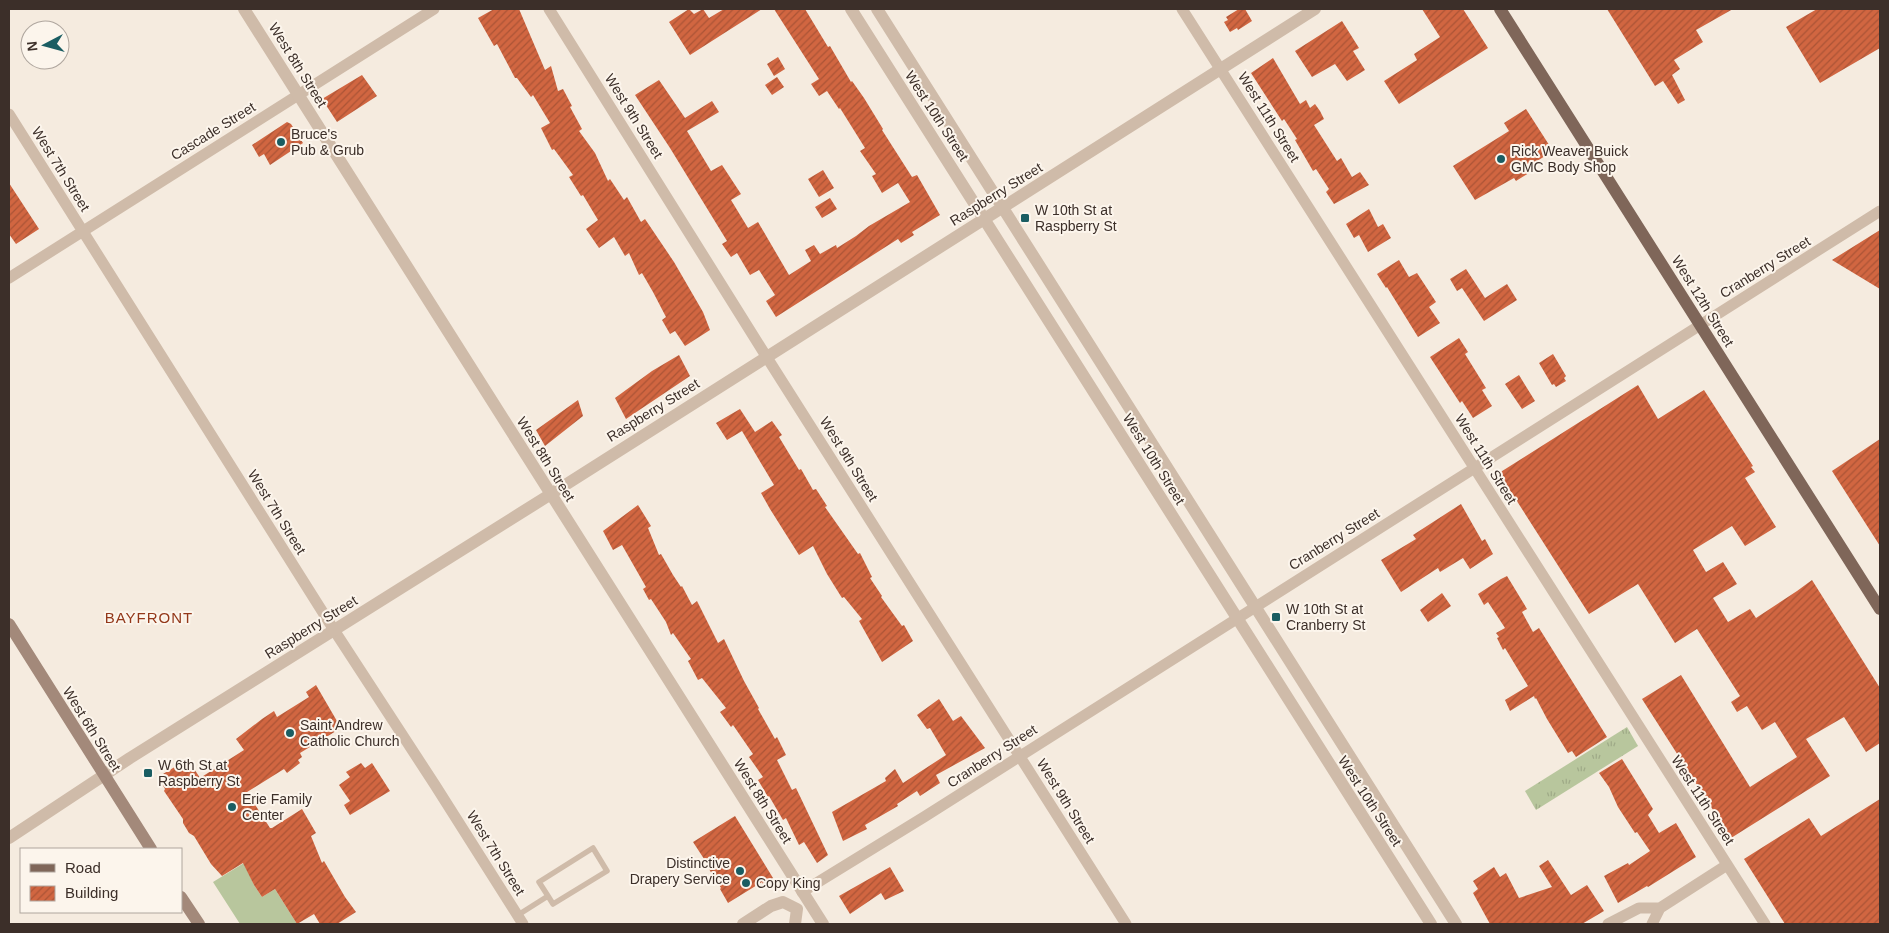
<svg xmlns="http://www.w3.org/2000/svg" width="1889" height="933" font-family="Helvetica,sans-serif">
	<style>
		.grass { fill: url(#grass-tufts) }
		.green { fill: #b8c69d }
		.building { fill: url(#building-hatch) }
		.lines { fill: none; stroke-linecap: round; stroke-linejoin: round }
		.service { stroke: #cfbba9; stroke-width: 5.5 }
		.minor { stroke: #cfbba9; stroke-width: 11 }
		.tertiary { stroke: #cfbba9; stroke-width: 12 }
		.secondary { stroke: #a3897a; stroke-width: 12 }
		.primary { stroke: #7f6659; stroke-width: 12 }
		.poi-dot { fill: #1a5d62; stroke: #fcf5ec; stroke-width: 2 }
		.labels { text-anchor: middle; dominant-baseline: central; stroke-width: 4; stroke-linejoin: round; paint-order: stroke }
		.street-label { font-size: 14px; fill: #3c2f29; stroke: #fcf5ec }
		.poi-label { font-size: 14px; fill: #3c2f29; stroke: #fcf5ec; text-anchor: start }
		.neighbourhood-label { font-size: 15px; letter-spacing: 1px; fill: #93381a; stroke: #fcf5ec }
	</style>
	<defs>
		<pattern id="grass-tufts" width="24" height="20" patternUnits="userSpaceOnUse" patternTransform="scale(1.25)"><rect width="24" height="20" fill="#b8c69d"/><path d="M3 7l-1-3M5 7V3M7 7l1-3M15 17l-1-3M17 17v-4M19 17l1-3" fill="none" stroke="#9faa87"/></pattern>
		<pattern id="building-hatch" width="6" height="6" patternUnits="userSpaceOnUse" patternTransform="scale(1.25)"><rect width="6" height="6" fill="#d16641"/><path d="M-1 1l2-2M0 6l6-6M5 7l2-2" fill="none" stroke="#ab5436"/></pattern>
	</defs>
	<rect width="100%" height="100%" fill="#f5ebdf"/>
	<path class="grass" d="M 1627,727 L 1638,746 L 1536,810 L 1525,791 Z"/>
	<path class="green" d="M 244,863 L 254,885 L 262,897 L 275,889 L 297,924 L 240,924 L 213,882 Z"/>
	<path class="building" d="M 494,9 L 519,9 L 545,70 L 551,66 L 558,91 L 563,89 L 572,106 L 570,107 L 582,129 L 579,131 L 595,153 L 608,181 L 610,179 L 624,200 L 627,197 L 641,222 L 645,219 L 674,262 L 703,312 L 710,330 L 685,346 L 675,331 L 670,334 L 662,320 L 666,317 L 653,292 L 642,273 L 639,275 L 629,253 L 625,256 L 614,237 L 599,248 L 586,229 L 598,220 L 583,195 L 581,196 L 569,177 L 573,175 L 554,149 L 552,150 L 541,128 L 550,123 L 533,95 L 531,97 L 517,78 L 515,78 L 497,44 L 494,46 L 478,18 Z
		M 689,9 L 694,14 L 703,9 L 709,18 L 724,9 L 762,9 L 690,55 L 669,22 Z
		M 774,9 L 805,9 L 828,47 L 830,46 L 851,82 L 852,81 L 864,98 L 883,129 L 882,130 L 912,177 L 917,175 L 940,215 L 912,232 L 914,235 L 901,243 L 898,239 L 776,317 L 766,301 L 775,295 L 759,270 L 750,275 L 737,253 L 731,257 L 722,244 L 727,241 L 670,148 L 635,95 L 659,80 L 685,118 L 712,101 L 719,112 L 687,131 L 711,171 L 722,165 L 741,194 L 731,200 L 748,228 L 758,222 L 789,275 L 811,261 L 805,250 L 814,245 L 820,254 L 836,245 L 837,248 L 856,236 L 869,226 L 910,202 L 898,183 L 882,193 L 872,176 L 876,174 L 860,151 L 865,148 L 840,108 L 839,109 L 827,91 L 819,96 L 811,84 L 819,79 Z
		M 1239,9 L 1245,9 L 1252,21 L 1238,30 L 1237,28 L 1230,32 L 1224,22 L 1228,20 L 1226,17 Z
		M 1422,9 L 1463,9 L 1488,48 L 1399,104 L 1384,81 L 1417,60 L 1414,54 L 1440,37 Z
		M 1607,9 L 1733,9 L 1696,30 L 1703,42 L 1674,60 L 1680,69 L 1672,75 L 1685,100 L 1678,104 L 1663,81 L 1655,86 Z
		M 1817,9 L 1880,9 L 1880,48 L 1820,83 L 1786,27 Z
		M 1342,21 L 1359,48 L 1353,51 L 1365,70 L 1347,81 L 1335,64 L 1312,77 L 1295,51 Z
		M 778,57 L 785,69 L 774,76 L 767,64 Z
		M 1273,58 L 1300,104 L 1306,100 L 1310,108 L 1315,104 L 1320,111 L 1324,119 L 1314,125 L 1337,161 L 1341,158 L 1352,177 L 1360,172 L 1369,185 L 1334,204 L 1326,192 L 1329,189 L 1316,169 L 1313,171 L 1295,140 L 1297,139 L 1284,119 L 1282,121 L 1251,73 Z
		M 362,75 L 377,96 L 337,122 L 322,99 Z
		M 777,77 L 784,87 L 772,95 L 765,85 Z
		M 1526,109 L 1553,151 L 1526,168 L 1529,173 L 1516,181 L 1514,178 L 1475,200 L 1453,166 L 1509,131 L 1504,123 Z
		M 287,122 L 291,124 L 303,143 L 270,165 L 264,154 L 259,157 L 252,145 Z
		M 823,170 L 834,188 L 819,197 L 808,179 Z
		M 9,183 L 39,229 L 16,244 L 9,234 Z
		M 830,198 L 837,209 L 822,218 L 815,207 Z
		M 1369,209 L 1378,227 L 1383,224 L 1391,238 L 1368,252 L 1359,235 L 1354,238 L 1346,224 Z
		M 1880,230 L 1880,289 L 1832,260 Z
		M 1399,260 L 1409,277 L 1417,273 L 1436,302 L 1429,307 L 1440,323 L 1418,337 L 1387,287 L 1386,288 L 1377,274 Z
		M 1466,269 L 1485,298 L 1507,284 L 1517,300 L 1484,321 L 1462,288 L 1457,291 L 1450,279 Z
		M 1459,338 L 1468,352 L 1465,354 L 1486,388 L 1482,390 L 1492,406 L 1473,418 L 1462,401 L 1460,403 L 1430,357 Z
		M 1553,354 L 1566,376 L 1564,378 L 1566,381 L 1556,387 L 1554,384 L 1552,385 L 1539,363 Z
		M 679,355 L 690,376 L 626,419 L 615,398 L 652,371 Z
		M 1519,375 L 1535,401 L 1522,409 L 1505,384 Z
		M 1638,385 L 1658,419 L 1704,390 L 1753,466 L 1751,467 L 1755,472 L 1745,478 L 1776,527 L 1745,546 L 1732,526 L 1693,550 L 1706,572 L 1723,562 L 1737,584 L 1713,598 L 1728,622 L 1750,609 L 1756,618 L 1797,591 L 1812,580 L 1880,688 L 1880,743 L 1866,752 L 1844,717 L 1806,739 L 1830,776 L 1731,838 L 1642,699 L 1681,675 L 1750,787 L 1797,757 L 1775,722 L 1762,730 L 1747,706 L 1737,712 L 1731,702 L 1740,696 L 1697,629 L 1675,643 L 1638,584 L 1589,614 L 1499,473 Z
		M 578,400 L 583,416 L 545,446 L 536,430 Z
		M 740,409 L 755,432 L 772,421 L 782,435 L 779,437 L 799,470 L 801,469 L 813,490 L 816,489 L 827,506 L 825,507 L 858,554 L 860,553 L 872,577 L 870,578 L 882,596 L 881,597 L 902,626 L 904,625 L 913,641 L 882,662 L 859,621 L 862,619 L 844,597 L 842,598 L 827,574 L 813,546 L 799,555 L 770,509 L 761,493 L 774,485 L 742,431 L 727,440 L 716,423 Z
		M 1880,439 L 1880,546 L 1832,471 Z
		M 1461,504 L 1482,541 L 1485,539 L 1493,554 L 1470,569 L 1463,558 L 1440,572 L 1438,568 L 1401,592 L 1381,560 L 1416,539 L 1413,535 Z
		M 638,505 L 651,526 L 648,528 L 659,555 L 661,554 L 673,575 L 681,587 L 682,586 L 692,605 L 697,601 L 718,643 L 724,639 L 744,681 L 759,708 L 758,709 L 775,739 L 777,737 L 786,755 L 777,760 L 792,790 L 796,788 L 828,855 L 817,863 L 804,842 L 799,845 L 786,818 L 783,820 L 769,796 L 768,797 L 758,780 L 763,777 L 749,757 L 753,754 L 733,725 L 731,727 L 720,712 L 726,708 L 702,678 L 698,680 L 688,661 L 691,659 L 673,633 L 671,635 L 666,622 L 651,599 L 649,600 L 643,589 L 646,587 L 622,545 L 613,550 L 603,531 Z
		M 1507,576 L 1527,609 L 1522,612 L 1533,632 L 1539,628 L 1607,737 L 1576,757 L 1572,751 L 1568,753 L 1547,719 L 1536,698 L 1535,699 L 1534,696 L 1510,711 L 1505,700 L 1528,686 L 1505,648 L 1503,650 L 1497,638 L 1499,637 L 1496,633 L 1505,628 L 1488,602 L 1484,605 L 1478,594 L 1501,579 Z
		M 1442,593 L 1451,606 L 1428,622 L 1420,610 Z
		M 316,685 L 341,728 L 300,753 L 302,757 L 298,760 L 300,763 L 287,773 L 284,769 L 247,792 L 270,828 L 272,828 L 302,809 L 316,833 L 311,836 L 322,863 L 324,861 L 345,897 L 356,912 L 337,924 L 320,924 L 314,914 L 297,924 L 275,889 L 262,897 L 254,885 L 243,863 L 222,876 L 211,864 L 194,836 L 189,833 L 183,823 L 183,819 L 164,791 L 165,789 L 158,777 L 188,759 L 200,778 L 244,750 L 236,739 L 262,719 L 274,711 L 277,717 L 309,697 L 306,692 Z
		M 939,699 L 953,721 L 961,716 L 985,748 L 936,775 L 940,783 L 920,796 L 917,791 L 897,804 L 898,806 L 865,825 L 867,829 L 843,841 L 832,812 L 886,781 L 885,778 L 895,769 L 903,783 L 946,755 L 930,728 L 927,729 L 917,715 Z
		M 1622,759 L 1653,809 L 1648,815 L 1659,833 L 1676,823 L 1696,857 L 1648,887 L 1647,886 L 1618,903 L 1604,876 L 1628,863 L 1629,865 L 1650,851 L 1637,832 L 1635,833 L 1618,807 L 1609,787 L 1599,773 Z
		M 361,763 L 365,768 L 372,763 L 390,791 L 350,815 L 344,805 L 350,801 L 339,785 L 350,777 L 346,772 Z
		M 1880,799 L 1880,924 L 1785,924 L 1744,859 L 1809,818 L 1821,836 Z
		M 735,816 L 773,878 L 763,884 L 762,882 L 728,903 L 720,889 L 721,888 L 707,866 L 708,865 L 693,842 Z
		M 1548,860 L 1571,895 L 1587,885 L 1604,911 L 1582,924 L 1490,924 L 1473,893 L 1478,889 L 1473,881 L 1494,867 L 1500,877 L 1506,873 L 1519,898 L 1552,887 L 1539,866 Z
		M 890,867 L 904,891 L 885,900 L 881,893 L 850,914 L 839,896 Z"/>
	<g class="lines">
		<path class="service" d="M 518,915 L 548,896 L 539,882 L 593,848 L 607,871 L 553,904 L 548,896"/>
		<path class="minor" d="M 549,9 L 766,356 L 1126,924
			M 1182,9 L 1765,924
			M 9,114 L 334,630 L 435,785 L 523,924
			M 9,278 L 434,9
			M 802,892 L 924,817 L 1880,211
			M 1608,924 L 1639,908 L 1660,908 L 1727,865
			M 1652,924 L 1660,908"/>
		<path class="tertiary" d="M 244,9 L 823,924
			M 851,9 L 1431,924
			M 877,9 L 1456,924
			M 9,838 L 130,758 L 551,494 L 1315,9
			M 743,924 L 771,906 L 783,902 L 797,909 L 795,924"/>
		<path class="secondary" d="M 9,624 L 151,849
			M 181,897 L 199,924"/>
		<path class="primary" d="M 1500,9 L 1880,609"/>
	</g>
	<g class="poi-dot">
		<circle cx="281" cy="142" r="5"/>
		<circle cx="1501" cy="159" r="5"/>
		<rect x="1020" y="213" width="10" height="10" rx="2.5"/>
		<rect x="1271" y="612" width="10" height="10" rx="2.5"/>
		<circle cx="290" cy="733" r="5"/>
		<rect x="143" y="768" width="10" height="10" rx="2.5"/>
		<circle cx="232" cy="807" r="5"/>
		<circle cx="740" cy="871" r="5"/>
		<circle cx="746" cy="883" r="5"/>
	</g>
	<g class="labels">
		<g class="street-label">
			<text transform="translate(298 65) rotate(58)">West 8th Street</text>
			<text transform="translate(634 116) rotate(58)">West 9th Street</text>
			<text transform="translate(937 116) rotate(57)">West 10th Street</text>
			<text transform="translate(1269 117) rotate(58)">West 11th Street</text>
			<text transform="translate(213 131) rotate(-32)">Cascade Street</text>
			<text transform="translate(61 169) rotate(58)">West 7th Street</text>
			<text transform="translate(996 194) rotate(-32)">Raspberry Street</text>
			<text transform="translate(1765 267) rotate(-32)">Cranberry Street</text>
			<text transform="translate(1703 301) rotate(58)">West 12th Street</text>
			<text transform="translate(653 410) rotate(-32)">Raspberry Street</text>
			<text transform="translate(546 459) rotate(58)">West 8th Street</text>
			<text transform="translate(849 459) rotate(58)">West 9th Street</text>
			<text transform="translate(1154 459) rotate(58)">West 10th Street</text>
			<text transform="translate(1486 459) rotate(58)">West 11th Street</text>
			<text transform="translate(277 512) rotate(58)">West 7th Street</text>
			<text transform="translate(1334 539) rotate(-32)">Cranberry Street</text>
			<text transform="translate(311 627) rotate(-32)">Raspberry Street</text>
			<text transform="translate(92 729) rotate(58)">West 6th Street</text>
			<text transform="translate(992 756) rotate(-33)">Cranberry Street</text>
			<text transform="translate(1703 800) rotate(57)">West 11th Street</text>
			<text transform="translate(763 801) rotate(58)">West 8th Street</text>
			<text transform="translate(1066 801) rotate(58)">West 9th Street</text>
			<text transform="translate(1370 801) rotate(57)">West 10th Street</text>
			<text transform="translate(496 853) rotate(58)">West 7th Street</text>
		</g>
		<g class="poi-label">
			<text x="291" y="134">Bruce's<tspan x="291" dy="16">Pub &amp; Grub</tspan></text>
			<text x="1511" y="151">Rick Weaver Buick<tspan x="1511" dy="16">GMC Body Shop</tspan></text>
			<text x="1035" y="210">W 10th St at<tspan x="1035" dy="16">Raspberry St</tspan></text>
			<text x="1286" y="609">W 10th St at<tspan x="1286" dy="16">Cranberry St</tspan></text>
			<text x="300" y="725">Saint Andrew<tspan x="300" dy="16">Catholic Church</tspan></text>
			<text x="158" y="765">W 6th St at<tspan x="158" dy="16">Raspberry St</tspan></text>
			<text x="242" y="799">Erie Family<tspan x="242" dy="16">Center</tspan></text>
			<text x="730" y="863" text-anchor="end">Distinctive<tspan x="730" dy="16">Drapery Service</tspan></text>
			<text x="756" y="883">Copy King</text>
		</g>
		<g class="neighbourhood-label">
			<text x="149" y="617">BAYFRONT</text>
		</g>
	</g>
	<rect width="1889" height="933" fill="none" stroke="#3c2f29" stroke-width="20"/>
	<rect x="20" y="848" width="162" height="65" fill="#fcf5ec" stroke="#afa69e"/>
	<rect x="30" y="864" width="25" height="8" fill="#7f6659" stroke="#afa69e"/>
	<text x="65" y="873" font-size="15" fill="#3c2f29">Road</text>
	<rect x="30" y="886" width="25" height="15" fill="url(#building-hatch)" stroke="#afa69e"/>
	<text x="65" y="898" font-size="15" fill="#3c2f29">Building</text>
	<g transform="translate(45 45) rotate(264)"><circle r="24" fill="#fcf5ec" stroke="#afa69e"/>
	<path d="M0-4L9 19L0 12L-9 19Z" fill="#1a5d62"/>
	<text y="-8" font-size="14" font-weight="bold" text-anchor="middle" fill="#3c2f29">N</text>
	</g>
</svg>
